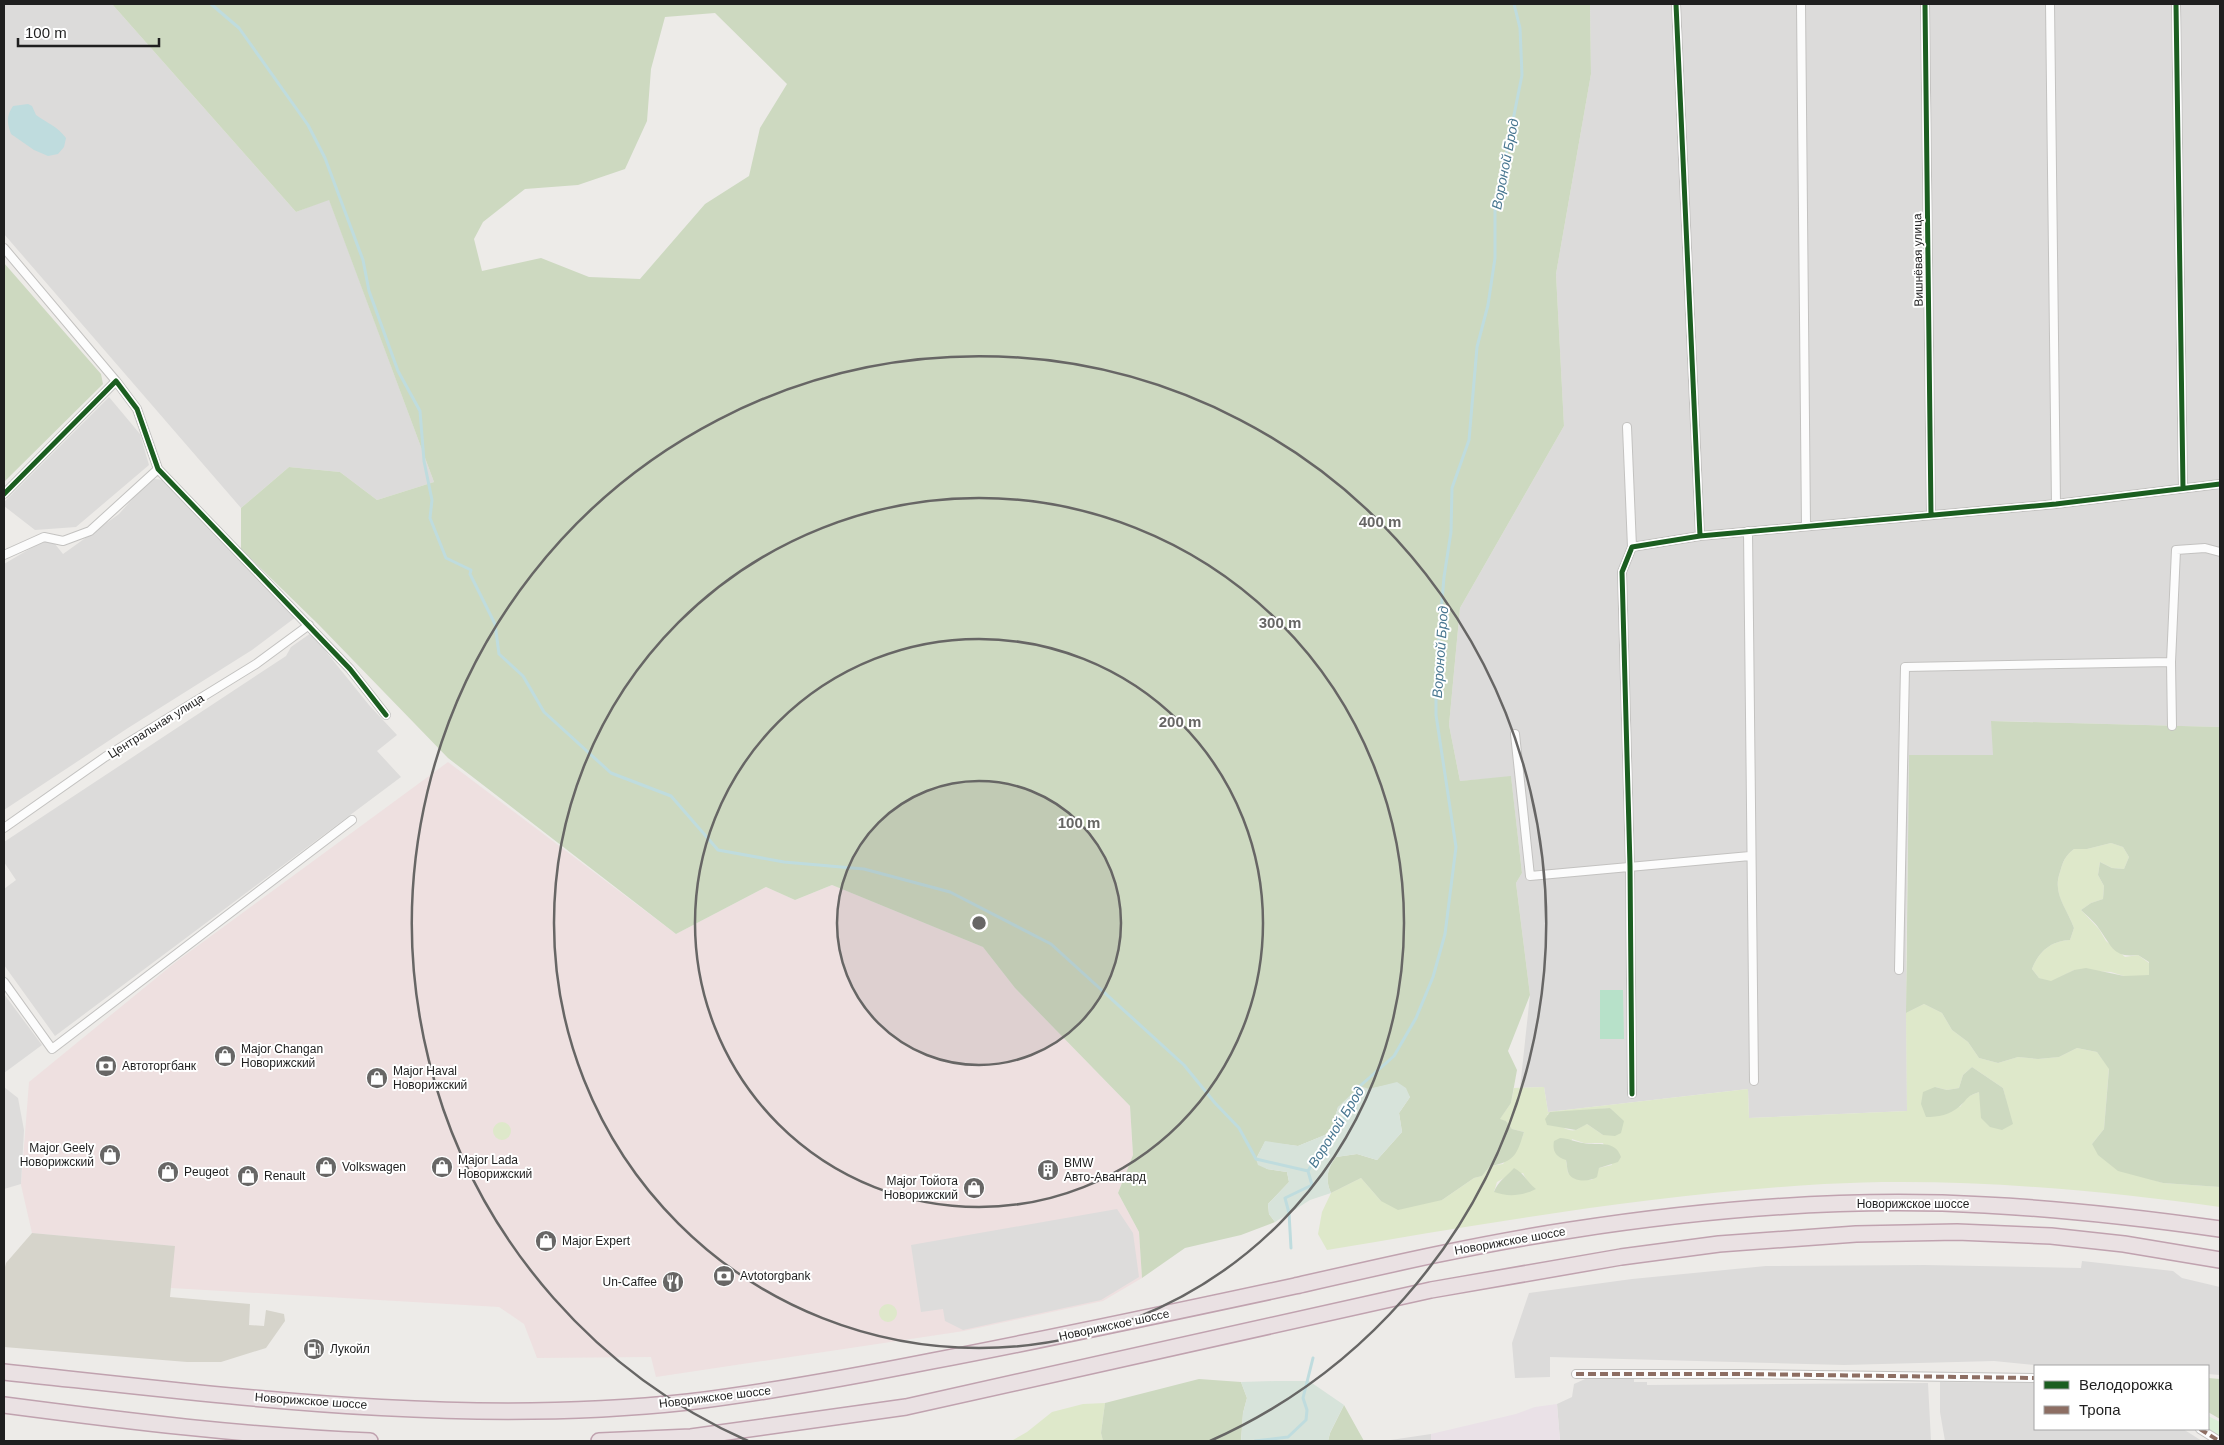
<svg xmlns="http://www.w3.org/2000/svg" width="2224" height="1445" font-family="Arial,sans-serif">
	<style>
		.residential { fill: #dcdbda }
		.commercial { fill: #eee0e0 }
		.industrial { fill: #eae1e7 }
		.construction { fill: #d6d4cb }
		.grass { fill: #dee8ca; fill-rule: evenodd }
		.forest { fill: #cdd9c0; fill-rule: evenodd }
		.wetland { fill: #d7e3da }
		.park { fill: #daf0d6 }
		.pitch { fill: #b7e1c9 }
		.parking { fill: #dddcdb }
		.water { fill: #bfdcde }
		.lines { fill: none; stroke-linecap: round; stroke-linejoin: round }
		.stream { stroke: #bfdcde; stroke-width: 3 }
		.street-casing { stroke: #c3c2c0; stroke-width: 10 }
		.highway-casing { stroke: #c0a2af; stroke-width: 18 }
		.street { stroke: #fcfcfc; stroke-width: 8 }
		.highway { stroke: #eae1e3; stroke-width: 15 }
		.quiet { stroke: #8d6e63; stroke-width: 4; stroke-dasharray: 8 4; stroke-linecap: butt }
		.cycleway-casing { stroke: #fff; stroke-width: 8 }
		.cycleway { stroke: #1b5e20; stroke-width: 5 }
		.ring { fill: none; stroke: #676665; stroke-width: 2.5 }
		.labels { text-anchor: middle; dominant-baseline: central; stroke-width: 4; stroke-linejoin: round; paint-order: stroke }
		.street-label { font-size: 12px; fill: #1f1f1f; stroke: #fff }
		.poi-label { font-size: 12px; fill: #1f1f1f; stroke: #fff; text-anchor: start }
		.water-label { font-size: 14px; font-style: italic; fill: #497791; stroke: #fff }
		.centre { fill: #676665; stroke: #fff; stroke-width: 2.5 }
		.ring-label { font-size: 15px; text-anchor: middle; font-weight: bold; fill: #676665; stroke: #fff; stroke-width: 4; stroke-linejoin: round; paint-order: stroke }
	</style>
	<rect width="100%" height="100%" fill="#edebe8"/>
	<path class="residential" d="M 4,4 L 112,4 L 296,212 L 329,199 L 434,482 L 377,500 L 340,472 L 289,467 L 241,508 L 4,234 Z
		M 1590,4 L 2220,4 L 2220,727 L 1992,721 L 1994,755 L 1909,755 L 1906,957 L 1907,1111 L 1749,1118 L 1748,1089 L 1548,1112 L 1544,1087 L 1520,1088 L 1530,995 L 1516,883 L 1522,873 L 1511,777 L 1460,781 L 1449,725 L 1460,608 L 1564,426 L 1556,274 L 1591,74 Z
		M 109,397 L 140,434 L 149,465 L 76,527 L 35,530 L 4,506 L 4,502 Z
		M 154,479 L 163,480 L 296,617 L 252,650 L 128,728 L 4,810 L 4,564 L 43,541 L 55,544 L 63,554 L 119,514 L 144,486 Z
		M 311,633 L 369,705 L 397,735 L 377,751 L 401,777 L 55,1036 L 4,965 L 4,889 L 16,880 L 4,862 L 4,842 L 286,656 L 291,647 Z
		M 4,994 L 42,1045 L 4,1073 Z
		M 2082,1261 L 2173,1271 L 2182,1278 L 2220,1287 L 2220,1375 L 2208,1374 L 2208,1366 L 2045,1366 L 1994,1361 L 1844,1365 L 1550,1357 L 1550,1377 L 1515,1378 L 1512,1343 L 1529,1293 L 1632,1279 L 1766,1266 L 1925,1265 L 2081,1268 Z
		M 1585,1379 L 1634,1379 L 1634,1382 L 1647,1382 L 1647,1385 L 1928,1383 L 1931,1441 L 1560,1441 L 1557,1404 L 1572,1397 L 1574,1384 Z
		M 1940,1382 L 2035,1383 L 2035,1429 L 2183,1429 L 2202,1441 L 1945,1441 L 1940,1412 Z
		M 1431,1434 L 1431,1441 L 1384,1441 Z"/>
	<path class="commercial" d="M 448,762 L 676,934 L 766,887 L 795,900 L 832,885 L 983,947 L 1015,988 L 1130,1106 L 1133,1155 L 1118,1193 L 1139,1232 L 1142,1278 L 1103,1301 L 964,1331 L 656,1377 L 651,1357 L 537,1358 L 524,1324 L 499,1307 L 171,1288 L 174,1246 L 32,1233 L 21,1185 L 29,1082 L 177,961 Z"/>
	<path class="industrial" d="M 1557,1404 L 1560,1441 L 1431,1441 L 1431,1434 L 1516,1414 L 1535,1407 Z"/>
	<path class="construction" d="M 32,1233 L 175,1246 L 170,1297 L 250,1304 L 249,1325 L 264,1326 L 266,1310 L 284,1314 L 285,1321 L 266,1348 L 221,1362 L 187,1362 L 4,1347 L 4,1271 L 6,1263 Z"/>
	<path class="grass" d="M 2111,843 L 2123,847 L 2129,857 L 2124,869 L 2112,868 L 2100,862 L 2098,875 L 2104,886 L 2103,899 L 2091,903 L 2081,910 L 2099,929 L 2106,941 L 2125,957 L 2138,955 L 2149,963 L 2149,976 L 2124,976 L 2111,972 L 2074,970 L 2051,982 L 2039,978 L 2032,969 C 2039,951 2051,941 2070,940 L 2074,928 C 2067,908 2052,895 2060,872 C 2063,861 2065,856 2074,849 L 2087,849 Z
		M 1924,1004 L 1942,1013 L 1952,1030 L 1968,1042 L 1979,1058 L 1998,1063 L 2018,1057 L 2038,1059 L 2059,1057 L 2077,1048 L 2097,1052 L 2109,1068 L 2104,1129 L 2092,1144 L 2144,1177 L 2163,1183 L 2220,1187 L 2220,1207 C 2090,1189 1955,1177 1824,1184 C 1656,1194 1492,1222 1327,1250 L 1318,1234 L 1322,1212 L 1331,1193 L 1361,1178 L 1381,1201 L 1442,1200 L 1474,1178 L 1482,1176 L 1490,1166 L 1503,1164 L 1522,1138 L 1524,1132 L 1512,1129 L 1506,1121 L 1499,1120 L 1511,1103 L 1514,1088 L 1544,1087 L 1548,1112 L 1748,1089 L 1749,1118 L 1907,1111 L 1906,1013 ZM 1972,1067 L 2003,1088 L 2006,1100 L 1981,1105 L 1979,1092 L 1967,1097 L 1960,1107 L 1935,1087 L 1947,1090 L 1959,1088 L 1963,1075 ZM 1610,1108 L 1618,1117 L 1603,1135 L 1587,1124 C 1583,1125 1579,1129 1576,1130 C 1565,1133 1554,1120 1547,1114 ZM 1572,1139 L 1584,1143 L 1603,1143 L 1612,1165 L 1599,1168 L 1592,1180 L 1585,1180 L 1568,1173 L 1566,1160 ZM 1523,1173 L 1528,1183 L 1494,1192 L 1497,1182 L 1506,1177 Z
		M493 1131a9 9 0 1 1 18 0a9 9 0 1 1-18 0Z
		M879 1313a9 9 0 1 1 18 0a9 9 0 1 1-18 0Z
		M 1105,1403 L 1101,1433 L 1103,1441 L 1002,1441 L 1013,1440 L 1027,1432 L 1052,1412 L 1083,1404 Z"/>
	<path class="forest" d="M 112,4 L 1590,4 L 1591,74 L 1556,274 L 1564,426 L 1460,608 L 1449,725 L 1460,781 L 1511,776 L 1522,873 L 1516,883 L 1530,995 L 1508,1051 L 1517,1070 L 1511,1103 L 1500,1119 L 1506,1121 L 1512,1129 L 1524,1132 C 1517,1154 1515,1162 1490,1166 L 1482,1176 L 1474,1178 L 1442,1200 L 1398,1210 L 1381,1201 L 1361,1178 L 1331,1193 C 1325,1180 1327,1168 1336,1157 L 1357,1154 L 1377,1160 L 1402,1132 L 1399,1113 L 1410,1097 L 1397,1083 L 1369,1089 L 1338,1107 L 1332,1128 L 1325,1135 L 1298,1146 L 1265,1142 L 1256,1159 L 1267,1169 L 1287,1172 L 1289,1182 L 1268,1204 L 1269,1214 L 1275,1222 L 1241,1235 L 1185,1248 L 1142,1278 L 1139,1232 L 1118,1193 L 1133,1155 L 1130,1106 L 1015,988 L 983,947 L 832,885 L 795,900 L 766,887 L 676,934 L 448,758 L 319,625 L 241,549 L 241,508 L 289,467 L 340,472 L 377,500 L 434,482 L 329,200 L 296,212 ZM 715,13 L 787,84 L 760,128 L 749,176 L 705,204 L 640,279 L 589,277 L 541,258 L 482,271 L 474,239 L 483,222 L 525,189 L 578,185 L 625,169 L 647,121 L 651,69 L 665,17 Z
		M 4,263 L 101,374 L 103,384 L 4,482 Z
		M 1991,721 L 2220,727 L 2220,1187 L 2163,1183 L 2118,1171 L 2098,1155 L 2092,1144 L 2104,1129 L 2109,1069 L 2097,1052 L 2077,1048 L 2059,1057 L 2038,1059 L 2018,1057 L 1998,1063 L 1979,1058 L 1968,1042 L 1952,1030 L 1942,1013 L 1924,1004 L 1906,1013 L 1909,755 L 1993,755 ZM 2111,843 L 2123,847 L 2129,857 L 2124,869 L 2112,868 L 2100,862 L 2098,875 L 2104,886 L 2103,899 L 2091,903 L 2081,910 C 2087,916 2095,922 2100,930 C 2112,947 2114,958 2138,955 L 2149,962 L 2149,975 L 2124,976 L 2086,968 L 2074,970 L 2051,981 L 2039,978 L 2032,969 C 2039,951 2051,941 2070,940 L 2074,928 C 2067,908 2052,894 2060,872 C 2063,861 2065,856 2074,849 L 2087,849 Z
		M 1972,1067 L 2003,1088 L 2013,1124 L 2002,1130 L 1990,1127 L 1981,1118 L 1979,1092 C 1965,1097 1969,1098 1960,1106 C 1950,1115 1938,1117 1926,1117 L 1921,1104 L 1923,1092 L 1935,1087 L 1947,1090 L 1959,1088 L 1963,1075 Z
		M 1610,1108 L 1624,1121 L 1621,1133 L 1615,1136 L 1603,1135 L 1587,1124 L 1576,1130 L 1547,1125 L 1545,1119 L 1550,1112 Z
		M 1560,1138 C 1568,1138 1575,1142 1583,1143 C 1598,1146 1615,1139 1621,1157 L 1618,1162 L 1599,1168 L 1597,1177 C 1590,1182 1572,1183 1568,1172 C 1567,1169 1567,1164 1566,1160 C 1556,1157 1552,1151 1554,1141 Z
		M 1514,1168 C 1524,1173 1527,1182 1536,1189 C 1522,1196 1508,1197 1494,1192 C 1498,1181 1506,1177 1514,1168 Z
		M 2208,1378 L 2220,1379 L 2220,1419 L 2208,1412 Z
		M 1199,1379 L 1241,1382 L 1247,1398 L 1243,1413 L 1241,1441 L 1103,1441 L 1101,1433 L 1105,1403 Z
		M 1344,1405 L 1364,1441 L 1328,1441 L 1330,1433 Z"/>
	<path class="wetland" d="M 1397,1082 L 1406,1088 L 1410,1097 L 1399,1113 L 1402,1132 L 1377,1160 L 1357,1154 L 1336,1157 C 1327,1168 1325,1180 1331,1193 L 1310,1200 L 1275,1222 L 1269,1214 L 1268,1204 L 1289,1182 L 1287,1172 L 1267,1169 L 1258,1165 L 1256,1159 L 1265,1141 L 1298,1146 L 1325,1135 L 1332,1128 L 1338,1107 L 1360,1086 L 1369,1089 Z
		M 1275,1381 L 1309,1381 L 1344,1405 L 1330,1433 L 1328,1441 L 1241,1441 L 1243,1413 L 1247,1398 L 1241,1382 Z"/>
	<path class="park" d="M 2208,1416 L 2220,1422 L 2220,1437 L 2207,1429 Z"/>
	<path class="pitch" d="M 1600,990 L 1623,990 L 1624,1039 L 1600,1039 Z"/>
	<path class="parking" d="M 4,1087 L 18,1098 L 24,1130 L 21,1184 L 4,1189 Z
		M 1117,1209 L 1133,1233 L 1139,1277 L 1101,1300 L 963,1330 L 945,1321 L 943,1309 L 921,1312 L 911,1245 Z"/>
	<path class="water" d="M 28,104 L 32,106 L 36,115 C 47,123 57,126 66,138 L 64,147 L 58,154 L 48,156 L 34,150 L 11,134 C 7,122 6,117 13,106 Z"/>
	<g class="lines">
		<path class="stream" d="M 211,4 L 239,28 L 308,125 L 325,158 L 363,260 L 369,291 L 398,371 L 420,411 L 424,461 L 432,500 L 430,518 L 446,558 L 471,570 L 470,574 L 495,624 L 499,654 L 523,676 L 544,712 L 611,773 L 671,796 L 718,850 L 784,862 L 864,869 L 950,892 L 1051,944 L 1184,1065 L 1215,1103 L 1239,1128 L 1256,1159 L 1308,1171
			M 1291,1248 L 1289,1213 L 1285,1198 L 1312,1185 L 1308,1171 L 1325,1143 L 1340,1126 L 1352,1106 L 1360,1086 L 1394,1056 L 1416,1018 L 1433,977 L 1445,934 L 1456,847 L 1436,715 L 1436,670 L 1444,577 L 1451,532 L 1452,488 L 1469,440 L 1477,347 L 1488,305 L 1495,258 L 1495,210 L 1522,75 L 1520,28 L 1514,4
			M 1255,1441 L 1288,1437 L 1306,1420 L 1307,1410 L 1303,1398 L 1313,1358"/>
		<g class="street-casing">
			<path id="street" d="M 1676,4 L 1700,536
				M 1801,4 L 1806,526
				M 1925,4 L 1931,515
				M 2050,4 L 2056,504
				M 2176,4 L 2183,488
				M 4,248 L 116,381
				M 1627,427 L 1632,547
				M 4,494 L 116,381 L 137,409 L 158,469 L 350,669 L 386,715
				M 1748,531 L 1754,1081
				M 4,555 L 44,537 L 63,541 L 90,531 L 158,469
				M 2171,662 L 2172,726
				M 1515,734 L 1530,876 L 1750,856
				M 4,828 L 105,757 L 256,664 L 309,625
				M 1899,970 L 1905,667 L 2171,662 L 2176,550 L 2205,548 L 2220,552
				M 4,982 L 52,1049 L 352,820
				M 1632,1094 L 1630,866 L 1622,572 L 1632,547 L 1700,536 L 2056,504 L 2220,484
				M 1576,1374 L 1743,1374 L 2035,1378
				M 2200,1429 L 2219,1441"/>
		</g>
		<g class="highway-casing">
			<path id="highway" d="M 4,1372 C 230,1396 461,1427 688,1402 C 770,1392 851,1377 932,1361 C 1053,1338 1174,1312 1295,1286 C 1387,1265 1478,1244 1571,1230 C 1707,1209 1847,1197 1985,1205 C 2064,1209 2142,1218 2220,1229
				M 4,1405 C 126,1421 247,1436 370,1441
				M 599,1441 L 691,1437 L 906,1407 L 1431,1290 L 1621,1257 L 1719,1244 L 1856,1234 L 1957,1232 L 2051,1236 L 2124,1244 L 2220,1260"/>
		</g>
		<use href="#street" class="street"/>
		<use href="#highway" class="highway"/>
		<path class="quiet" d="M 1576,1374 L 1743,1374 L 2035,1378
			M 2200,1429 L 2219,1441"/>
		<g class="cycleway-casing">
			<path id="cycleway" d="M 1676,4 L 1700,536
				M 1925,4 L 1931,515
				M 2176,4 L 2183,488
				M 4,494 L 116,381 L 137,409 L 158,469 L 350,669 L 386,715
				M 1632,1094 L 1630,866 L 1622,572 L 1632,547 L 1700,536 L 2056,504 L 2220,484"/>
		</g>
		<use href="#cycleway" class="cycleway"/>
	</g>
	<circle cx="979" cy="923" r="142" fill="#676665" fill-opacity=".12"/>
	<g class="ring">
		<circle cx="979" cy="923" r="142"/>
		<circle cx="979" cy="923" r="284"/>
		<circle cx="979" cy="923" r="425"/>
		<path d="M748 1441A567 567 0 1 1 1210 1441"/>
	</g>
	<defs>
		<g id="shop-disc" transform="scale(1.125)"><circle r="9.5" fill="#676665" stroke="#fff"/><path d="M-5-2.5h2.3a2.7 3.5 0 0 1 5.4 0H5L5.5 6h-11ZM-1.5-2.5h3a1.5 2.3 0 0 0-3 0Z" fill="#fff"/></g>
		<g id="bank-disc" transform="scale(1.125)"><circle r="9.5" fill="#676665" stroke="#fff"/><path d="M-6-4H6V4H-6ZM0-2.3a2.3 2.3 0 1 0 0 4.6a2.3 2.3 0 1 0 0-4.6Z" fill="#fff"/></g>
		<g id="building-disc" transform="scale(1.125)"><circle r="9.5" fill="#676665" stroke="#fff"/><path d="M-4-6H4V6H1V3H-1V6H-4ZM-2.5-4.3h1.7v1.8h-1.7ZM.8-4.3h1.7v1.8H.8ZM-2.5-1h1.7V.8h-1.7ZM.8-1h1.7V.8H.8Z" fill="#fff"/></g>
		<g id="restaurant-disc" transform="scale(1.125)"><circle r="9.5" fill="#676665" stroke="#fff"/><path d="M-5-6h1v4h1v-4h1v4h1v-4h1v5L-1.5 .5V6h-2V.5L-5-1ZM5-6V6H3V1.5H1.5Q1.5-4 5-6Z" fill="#fff"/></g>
		<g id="fuel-disc" transform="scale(1.125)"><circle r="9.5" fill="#676665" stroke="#fff"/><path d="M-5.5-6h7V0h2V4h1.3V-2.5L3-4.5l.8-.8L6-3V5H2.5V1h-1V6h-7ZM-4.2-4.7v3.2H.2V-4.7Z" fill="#fff"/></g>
	</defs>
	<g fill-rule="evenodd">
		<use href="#shop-disc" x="225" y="1056"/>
		<use href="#bank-disc" x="106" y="1066"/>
		<use href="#shop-disc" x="377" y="1078"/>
		<use href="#shop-disc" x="110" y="1155"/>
		<use href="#shop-disc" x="326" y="1167"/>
		<use href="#shop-disc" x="442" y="1167"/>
		<use href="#building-disc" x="1048" y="1170"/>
		<use href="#shop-disc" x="168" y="1172"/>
		<use href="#shop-disc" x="248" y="1176"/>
		<use href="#shop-disc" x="974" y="1188"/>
		<use href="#shop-disc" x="546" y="1241"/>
		<use href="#bank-disc" x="724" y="1276"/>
		<use href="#restaurant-disc" x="673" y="1282"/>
		<use href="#fuel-disc" x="314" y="1349"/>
	</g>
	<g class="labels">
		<g class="street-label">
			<text transform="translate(1918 260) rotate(-91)">Вишнёвая улица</text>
			<text transform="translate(156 726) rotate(-32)">Центральная улица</text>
			<text x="1913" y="1204">Новорижское шоссе</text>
			<text transform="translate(1510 1241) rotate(-10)">Новорижское шоссе</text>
			<text transform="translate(1114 1325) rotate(-12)">Новорижское шоссе</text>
			<text transform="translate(715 1397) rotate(-7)">Новорижское шоссе</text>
			<text transform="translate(311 1401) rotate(4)">Новорижское шоссе</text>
		</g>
		<g class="poi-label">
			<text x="241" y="1049">Major Changan<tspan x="241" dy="14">Новорижский</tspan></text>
			<text x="122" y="1066">Автоторгбанк</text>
			<text x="393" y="1071">Major Haval<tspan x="393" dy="14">Новорижский</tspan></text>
			<text x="94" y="1148" text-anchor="end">Major Geely<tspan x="94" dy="14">Новорижский</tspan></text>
			<text x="458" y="1160">Major Lada<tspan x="458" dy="14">Новорижский</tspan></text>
			<text x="1064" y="1163">BMW<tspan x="1064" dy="14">Авто-Авангард</tspan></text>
			<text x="342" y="1167">Volkswagen</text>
			<text x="184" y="1172">Peugeot</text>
			<text x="264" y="1176">Renault</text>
			<text x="958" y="1181" text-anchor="end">Major Тойота<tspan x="958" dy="14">Новорижский</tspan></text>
			<text x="562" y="1241">Major Expert</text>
			<text x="740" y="1276">Avtotorgbank</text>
			<text x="657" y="1282" text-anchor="end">Un-Caffee</text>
			<text x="330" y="1349">Лукойл</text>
		</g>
		<g class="water-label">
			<text transform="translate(1505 164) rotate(-79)">Вороной Брод</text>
			<text transform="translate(1440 652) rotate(-86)">Вороной Брод</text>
			<text transform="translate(1336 1127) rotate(-58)">Вороной Брод</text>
		</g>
	</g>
	<circle cx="979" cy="923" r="8" class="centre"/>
	<g class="ring-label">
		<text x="1380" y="527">400 m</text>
		<text x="1280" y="628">300 m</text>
		<text x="1180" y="727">200 m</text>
		<text x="1079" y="828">100 m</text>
	</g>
	<rect width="2224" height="1445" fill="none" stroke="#1f1f1f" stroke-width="10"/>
	<rect x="2034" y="1365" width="175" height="65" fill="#ffffff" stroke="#a5a5a5"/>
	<rect x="2044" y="1381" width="25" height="8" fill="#1b5e20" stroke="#a5a5a5"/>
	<text x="2079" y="1390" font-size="15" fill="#1f1f1f">Велодорожка</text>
	<rect x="2044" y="1406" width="25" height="8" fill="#8d6e63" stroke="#a5a5a5"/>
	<text x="2079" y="1415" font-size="15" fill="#1f1f1f">Тропа</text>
	<path d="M18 38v8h141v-8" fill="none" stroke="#1f1f1f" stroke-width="2.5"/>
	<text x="25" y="38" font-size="15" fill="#1f1f1f" stroke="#ffffff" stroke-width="4" paint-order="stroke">100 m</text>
</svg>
